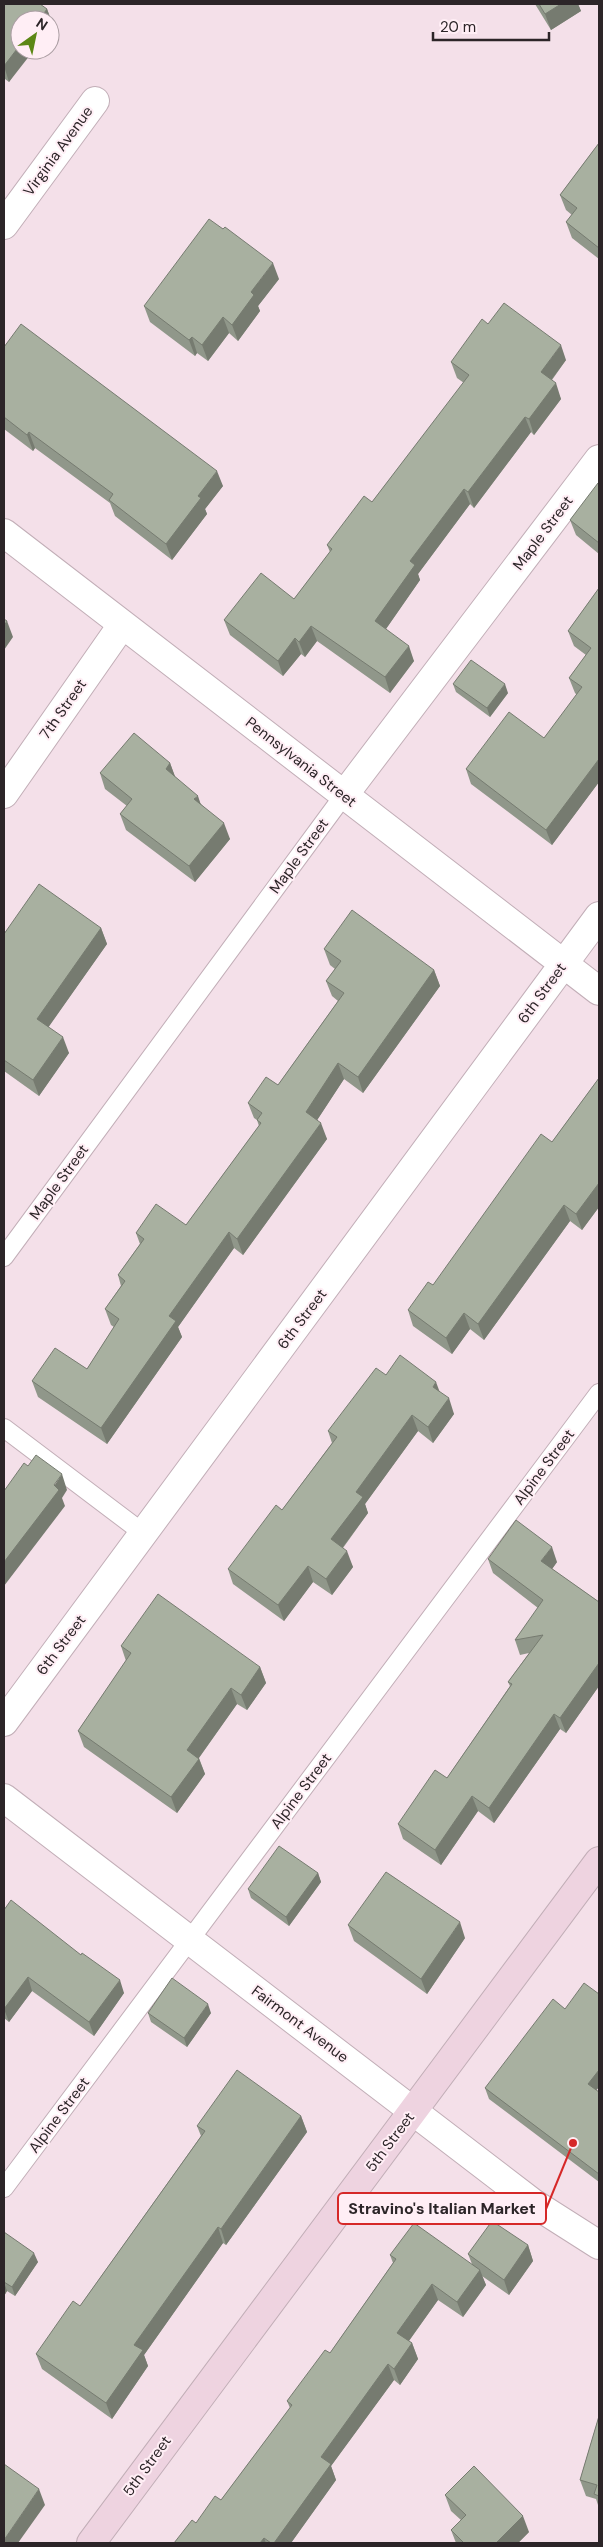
<svg xmlns="http://www.w3.org/2000/svg" width="603" height="2547" font-family="'DM Sans',sans-serif">
	<style>
		.lines { fill: none; stroke-linecap: round; stroke-linejoin: round }
		.lane-casing { stroke: #c2aeb7; stroke-width: 20 }
		.street-casing { stroke: #c2aeb7; stroke-width: 30 }
		.secondary-casing { stroke: #c2aeb7; stroke-width: 30 }
		.lane { stroke: #fff; stroke-width: 18 }
		.street { stroke: #fff; stroke-width: 28 }
		.secondary { stroke: #eed3e0; stroke-width: 28 }
		.wall { fill: #90978a }
		.shaded-wall { fill: #767b70 }
		.building { fill: #a8b0a0; stroke: #767b70 }
		.labels { text-anchor: middle; dominant-baseline: central; stroke-width: 4; stroke-linejoin: round; paint-order: stroke }
		.street-label { font-size: 15px; fill: #2c2528; stroke: #ffeef5 }
		.leader { fill: none; stroke: #d62828; stroke-width: 2 }
		.callout-dot { fill: #d62828; stroke: #ffeef5; stroke-width: 2 }
		.callout { fill: #ffeef5; stroke: #d62828; stroke-width: 2 }
		.callout-label { font-size: 16px; text-anchor: middle; font-weight: bold; fill: #2c2528 }
	</style>
	<rect width="100%" height="100%" fill="#f4e0e9"/>
	<g class="lines">
		<g class="lane-casing">
			<path id="lane" d="M 4,1257 L 344,795
				M 4,1428 L 143,1533
				M 4,2188 L 599,1393"/>
		</g>
		<g class="street-casing">
			<path id="street" d="M 4,225 L 95,101
				M 4,533 L 599,991
				M 4,794 L 122,625
				M 344,795 L 599,459
				M 4,1722 L 599,916
				M 4,1798 L 533,2203 L 599,2245"/>
		</g>
		<g class="secondary-casing">
			<path id="secondary" d="M 91,2543 L 599,1861"/>
		</g>
		<use href="#lane" class="lane"/>
		<use href="#street" class="street"/>
		<use href="#secondary" class="secondary"/>
	</g>
	<path class="wall" d="M 4,4 L 47,9 L 53,25 L 50,29 L 50,20 L 9,82 L 5,79 L 4,80 Z
		M 535,4 L 578,4 L 581,11 L 551,30 Z
		M 599,143 L 599,259 L 572,238 L 566,222 L 572,215 L 566,210 L 560,195 Z
		M 279,279 L 258,306 L 260,311 L 238,341 L 229,333 L 208,361 L 197,353 L 195,356 L 150,322 L 144,306 Z
		M 4,347 L 223,486 L 205,509 L 207,514 L 172,560 L 115,516 L 110,503 L 35,448 L 33,451 L 4,429 Z
		M 566,360 L 552,380 L 561,399 L 534,435 L 531,432 L 474,508 L 470,504 L 418,574 L 420,580 L 386,629 L 414,661 L 390,693 L 317,641 L 305,657 L 301,654 L 283,676 L 230,635 L 224,620 L 294,599 L 330,552 L 327,545 L 372,502 L 464,383 L 457,378 L 451,362 Z
		M 599,484 L 599,554 L 576,535 L 570,520 Z
		M 599,588 L 599,782 L 552,845 L 471,784 L 466,769 L 544,738 L 577,695 L 575,693 L 569,678 L 586,655 L 574,646 L 568,631 Z
		M 453,684 L 508,693 L 490,717 L 456,692 Z
		M 170,763 L 175,777 L 201,804 L 230,839 L 195,882 L 126,830 L 120,814 L 127,806 L 105,789 L 100,773 Z
		M 101,928 L 107,944 L 48,1027 L 69,1053 L 39,1096 L 4,1071 L 4,934 Z
		M 324,949 L 434,970 L 440,986 L 363,1093 L 344,1079 L 317,1120 L 327,1139 L 243,1255 L 234,1248 L 178,1327 L 182,1337 L 107,1444 L 38,1397 L 32,1381 L 87,1369 L 114,1327 L 111,1325 L 105,1309 L 121,1286 L 118,1275 L 140,1244 L 136,1233 L 186,1225 L 259,1126 L 257,1120 L 254,1118 L 248,1103 L 278,1085 L 338,1001 L 332,996 L 326,981 L 335,969 L 330,965 Z
		M 599,1078 L 599,1207 L 582,1230 L 570,1221 L 484,1340 L 470,1329 L 452,1354 L 413,1326 L 408,1310 L 433,1285 L 552,1142 Z
		M 386,1375 L 440,1392 L 454,1414 L 433,1443 L 418,1431 L 365,1504 L 368,1513 L 343,1548 L 353,1567 L 332,1595 L 313,1582 L 284,1621 L 233,1584 L 228,1569 L 282,1510 L 332,1443 L 328,1431 Z
		M 488,1559 L 557,1562 L 552,1569 L 599,1602 L 599,1686 L 566,1733 L 560,1729 L 494,1823 L 478,1811 L 441,1865 L 403,1839 L 398,1824 L 447,1778 L 510,1686 L 508,1682 L 529,1653 L 520,1655 L 515,1640 L 538,1608 L 493,1573 Z
		M 121,1646 L 260,1667 L 266,1683 L 247,1710 L 237,1704 L 199,1758 L 205,1774 L 177,1813 L 84,1747 L 78,1731 L 126,1661 Z
		M 318,1873 L 321,1882 L 289,1926 L 251,1898 L 248,1889 Z
		M 4,1910 L 81,1955 L 124,1993 L 94,2036 L 32,1991 L 9,2022 L 4,2018 Z
		M 348,1925 L 465,1938 L 427,1994 L 354,1941 Z
		M 599,1994 L 599,2087 L 596,2090 L 599,2092 L 599,2182 L 489,2099 L 485,2088 L 565,2009 Z
		M 148,2013 L 211,2013 L 187,2047 L 151,2022 Z
		M 301,2116 L 307,2132 L 226,2245 L 223,2243 L 144,2355 L 148,2366 L 112,2419 L 42,2369 L 36,2354 L 80,2306 L 201,2136 L 197,2126 Z
		M 4,2232 L 38,2262 L 15,2296 L 7,2291 L 4,2296 Z
		M 528,2245 L 533,2261 L 509,2295 L 482,2276 L 486,2285 L 463,2317 L 438,2300 L 409,2341 L 412,2343 L 418,2359 L 400,2385 L 394,2380 L 331,2466 L 336,2480 L 291,2543 L 174,2543 L 221,2500 L 290,2408 L 287,2401 L 330,2353 L 393,2263 L 390,2255 L 472,2264 L 468,2254 Z
		M 599,2416 L 599,2508 L 596,2499 L 586,2496 L 580,2480 Z
		M 445,2495 L 529,2532 L 518,2543 L 456,2543 L 451,2530 L 461,2520 L 451,2511 Z"/>
	<path class="shaded-wall" d="M 561,4 L 578,4 L 581,11 L 551,30 L 545,14 Z
		M 47,9 L 53,25 L 50,29 L 50,20 L 39,20 Z
		M 20,45 L 20,50 L 34,50 L 9,82 L 4,66 Z
		M 273,263 L 279,279 L 258,306 L 260,311 L 238,341 L 232,325 L 251,292 Z
		M 223,317 L 229,333 L 208,361 L 202,345 Z
		M 192,337 L 197,353 L 195,356 L 189,340 Z
		M 561,345 L 566,360 L 546,387 L 541,372 Z
		M 556,383 L 561,399 L 534,435 L 529,419 Z
		M 525,417 L 531,432 L 474,508 L 468,492 Z
		M 29,432 L 35,448 L 33,451 L 27,435 Z
		M 217,471 L 223,486 L 205,509 L 207,514 L 172,560 L 166,544 L 198,496 Z
		M 464,489 L 470,504 L 418,574 L 420,580 L 381,636 L 375,621 L 410,561 Z
		M 7,621 L 13,637 L 4,650 L 4,626 Z
		M 311,626 L 317,641 L 305,657 L 299,642 Z
		M 295,638 L 301,654 L 283,676 L 278,661 Z
		M 409,646 L 414,661 L 390,693 L 385,677 Z
		M 505,684 L 508,693 L 490,717 L 487,708 Z
		M 599,759 L 599,782 L 552,845 L 546,830 Z
		M 170,763 L 176,779 L 166,769 Z
		M 198,796 L 203,811 L 194,799 Z
		M 224,823 L 230,839 L 195,882 L 189,866 Z
		M 101,928 L 107,944 L 43,1035 L 37,1019 Z
		M 434,970 L 440,986 L 363,1093 L 358,1077 Z
		M 63,1037 L 69,1053 L 39,1096 L 33,1080 Z
		M 338,1063 L 344,1079 L 312,1128 L 306,1112 Z
		M 321,1123 L 327,1139 L 243,1255 L 237,1239 Z
		M 599,1183 L 599,1207 L 582,1230 L 576,1214 Z
		M 564,1205 L 570,1221 L 484,1340 L 478,1324 Z
		M 229,1232 L 234,1248 L 178,1327 L 182,1337 L 107,1444 L 101,1428 L 169,1316 Z
		M 464,1313 L 470,1329 L 452,1354 L 446,1338 Z
		M 436,1382 L 442,1398 L 433,1387 Z
		M 449,1398 L 454,1414 L 433,1443 L 428,1427 Z
		M 412,1415 L 418,1431 L 365,1504 L 368,1513 L 337,1555 L 331,1539 L 356,1492 Z
		M 62,1474 L 67,1490 L 62,1498 L 65,1506 L 4,1586 L 4,1562 Z
		M 552,1547 L 557,1562 L 547,1576 L 541,1561 Z
		M 347,1551 L 353,1567 L 332,1595 L 326,1579 Z
		M 308,1566 L 313,1582 L 284,1621 L 278,1605 Z
		M 599,1663 L 599,1686 L 566,1733 L 560,1718 Z
		M 260,1667 L 266,1683 L 247,1710 L 241,1695 Z
		M 231,1688 L 237,1704 L 193,1766 L 187,1750 Z
		M 554,1714 L 560,1729 L 494,1823 L 489,1808 Z
		M 199,1759 L 205,1774 L 177,1813 L 171,1797 Z
		M 472,1796 L 478,1811 L 441,1865 L 435,1850 Z
		M 318,1873 L 321,1882 L 289,1926 L 286,1917 Z
		M 460,1922 L 465,1938 L 427,1994 L 421,1979 Z
		M 28,1977 L 32,1991 L 9,2022 L 4,2009 Z
		M 120,1980 L 124,1993 L 94,2036 L 89,2022 Z
		M 208,2004 L 211,2013 L 187,2047 L 184,2038 Z
		M 599,2070 L 599,2087 L 592,2095 L 588,2084 Z
		M 301,2116 L 307,2132 L 226,2245 L 221,2229 Z
		M 218,2227 L 223,2243 L 144,2355 L 148,2366 L 112,2419 L 106,2403 L 134,2345 Z
		M 528,2245 L 533,2261 L 509,2295 L 504,2280 Z
		M 34,2253 L 38,2262 L 15,2296 L 12,2287 Z
		M 480,2270 L 486,2285 L 463,2317 L 457,2302 Z
		M 4,2282 L 7,2291 L 4,2296 Z
		M 432,2284 L 438,2300 L 403,2349 L 397,2333 Z
		M 412,2343 L 418,2359 L 400,2385 L 394,2369 Z
		M 388,2364 L 394,2380 L 331,2466 L 336,2480 L 291,2543 L 274,2543 L 321,2457 Z
		M 39,2489 L 45,2505 L 18,2543 L 4,2543 L 4,2540 Z
		M 523,2516 L 529,2532 L 518,2543 L 496,2543 Z
		M 264,2538 L 266,2543 L 260,2543 Z"/>
	<path class="building" d="M 4,4 L 40,4 L 47,9 L 39,20 L 20,20 L 20,45 L 4,66 Z
		M 539,4 L 561,4 L 545,14 Z
		M 599,143 L 599,248 L 566,222 L 577,208 L 560,195 Z
		M 209,219 L 223,229 L 225,227 L 273,263 L 251,292 L 254,295 L 232,325 L 223,317 L 202,345 L 192,337 L 189,340 L 144,306 Z
		M 504,303 L 561,345 L 541,372 L 556,383 L 529,419 L 525,417 L 468,492 L 464,489 L 410,561 L 415,565 L 375,621 L 409,646 L 385,677 L 311,626 L 299,642 L 295,638 L 278,661 L 224,620 L 261,573 L 294,599 L 332,549 L 327,545 L 364,496 L 372,502 L 469,375 L 451,362 L 482,319 L 488,324 Z
		M 21,324 L 217,471 L 198,496 L 201,498 L 166,544 L 109,500 L 113,494 L 29,432 L 27,435 L 4,417 L 4,347 Z
		M 598,483 L 599,484 L 599,543 L 570,520 Z
		M 599,588 L 599,759 L 546,830 L 466,769 L 509,712 L 544,738 L 582,687 L 569,678 L 591,648 L 568,631 Z
		M 4,619 L 7,621 L 4,626 Z
		M 471,660 L 505,684 L 487,708 L 453,684 Z
		M 134,733 L 170,763 L 166,769 L 198,796 L 194,799 L 224,823 L 189,866 L 120,814 L 132,799 L 100,773 Z
		M 39,884 L 101,928 L 37,1019 L 63,1037 L 33,1080 L 4,1060 L 4,934 Z
		M 352,910 L 434,970 L 358,1077 L 338,1063 L 306,1112 L 321,1123 L 237,1239 L 229,1232 L 169,1316 L 176,1321 L 101,1428 L 32,1381 L 55,1348 L 87,1369 L 119,1319 L 105,1309 L 125,1281 L 118,1275 L 144,1239 L 136,1233 L 156,1204 L 186,1225 L 261,1123 L 257,1120 L 262,1113 L 248,1103 L 266,1077 L 278,1085 L 344,993 L 326,981 L 341,961 L 324,949 Z
		M 599,1078 L 599,1183 L 576,1214 L 564,1205 L 478,1324 L 464,1313 L 446,1338 L 408,1310 L 428,1282 L 433,1285 L 541,1134 L 552,1142 Z
		M 400,1355 L 436,1382 L 433,1387 L 449,1398 L 428,1427 L 412,1415 L 356,1492 L 363,1497 L 331,1539 L 347,1551 L 326,1579 L 308,1566 L 278,1605 L 228,1569 L 276,1505 L 282,1510 L 337,1437 L 328,1431 L 376,1368 L 386,1375 Z
		M 36,1455 L 62,1474 L 54,1485 L 59,1490 L 4,1562 L 4,1491 L 24,1463 L 28,1466 Z
		M 516,1520 L 552,1547 L 541,1561 L 599,1602 L 599,1663 L 560,1718 L 554,1714 L 489,1808 L 472,1796 L 435,1850 L 398,1824 L 435,1770 L 447,1778 L 512,1684 L 508,1682 L 543,1635 L 515,1640 L 543,1600 L 488,1559 Z
		M 158,1594 L 260,1667 L 241,1695 L 231,1688 L 187,1750 L 199,1759 L 171,1797 L 78,1731 L 131,1653 L 121,1646 Z
		M 279,1846 L 318,1873 L 286,1917 L 248,1889 Z
		M 386,1872 L 460,1922 L 421,1979 L 348,1925 Z
		M 11,1900 L 81,1955 L 82,1953 L 120,1980 L 89,2022 L 28,1977 L 4,2009 L 4,1910 Z
		M 172,1978 L 208,2004 L 184,2038 L 148,2013 Z
		M 584,1983 L 599,1994 L 599,2070 L 588,2084 L 599,2092 L 599,2174 L 485,2088 L 553,1999 L 565,2009 Z
		M 237,2070 L 301,2116 L 221,2229 L 218,2227 L 134,2345 L 143,2350 L 106,2403 L 36,2354 L 73,2301 L 80,2306 L 205,2131 L 197,2126 Z
		M 492,2221 L 528,2245 L 504,2280 L 468,2254 Z
		M 414,2223 L 480,2270 L 457,2302 L 432,2284 L 397,2333 L 412,2343 L 394,2369 L 388,2364 L 321,2457 L 331,2464 L 274,2543 L 271,2543 L 264,2538 L 260,2543 L 174,2543 L 192,2520 L 196,2523 L 215,2496 L 221,2500 L 292,2405 L 287,2401 L 325,2350 L 330,2353 L 396,2259 L 390,2255 Z
		M 4,2232 L 34,2253 L 12,2287 L 4,2282 Z
		M 599,2416 L 599,2496 L 594,2494 L 597,2485 L 580,2480 Z
		M 4,2464 L 39,2489 L 4,2540 Z
		M 474,2466 L 523,2516 L 496,2543 L 464,2543 L 451,2530 L 466,2515 L 445,2495 Z"/>
	<g class="labels">
		<g class="street-label">
			<text transform="translate(58 151) rotate(-54)">Virginia Avenue</text>
			<text transform="translate(543 533) rotate(-53)">Maple Street</text>
			<text transform="translate(63 709) rotate(-55)">7th Street</text>
			<text transform="translate(301 762) rotate(38)">Pennsylvania Street</text>
			<text transform="translate(299 856) rotate(-54)">Maple Street</text>
			<text transform="translate(542 993) rotate(-54)">6th Street</text>
			<text transform="translate(59 1182) rotate(-54)">Maple Street</text>
			<text transform="translate(302 1319) rotate(-53)">6th Street</text>
			<text transform="translate(544 1467) rotate(-53)">Alpine Street</text>
			<text transform="translate(61 1645) rotate(-53)">6th Street</text>
			<text transform="translate(301 1791) rotate(-53)">Alpine Street</text>
			<text transform="translate(300 2024) rotate(37)">Fairmont Avenue</text>
			<text transform="translate(59 2115) rotate(-53)">Alpine Street</text>
			<text transform="translate(390 2142) rotate(-53)">5th Street</text>
			<text transform="translate(147 2466) rotate(-54)">5th Street</text>
		</g>
	</g>
	<path class="leader" d="M573 2143L546 2209"/>
	<circle class="callout-dot" cx="573" cy="2143" r="5"/>
	<rect class="callout" x="338" y="2193" width="208" height="31" rx="5"/>
	<g class="callout-label">
		<text x="442" y="2214">Stravino's Italian Market</text>
	</g>
	<rect width="603" height="2547" fill="none" stroke="#2c2528" stroke-width="10"/>
	<g transform="translate(35 35) rotate(33)"><circle r="24" fill="#ffeef5" stroke="#ab9ea3"/>
	<path d="M0-4L9 19L0 12L-9 19Z" fill="#5c8715"/>
	<text y="-8" font-size="14" font-weight="bold" text-anchor="middle" fill="#2c2528">N</text>
	</g>
	<path d="M433 32v8h116v-8" fill="none" stroke="#2c2528" stroke-width="2.5"/>
	<text x="440" y="32" font-size="15" fill="#2c2528" stroke="#ffeef5" stroke-width="4" paint-order="stroke">20 m</text>
</svg>
